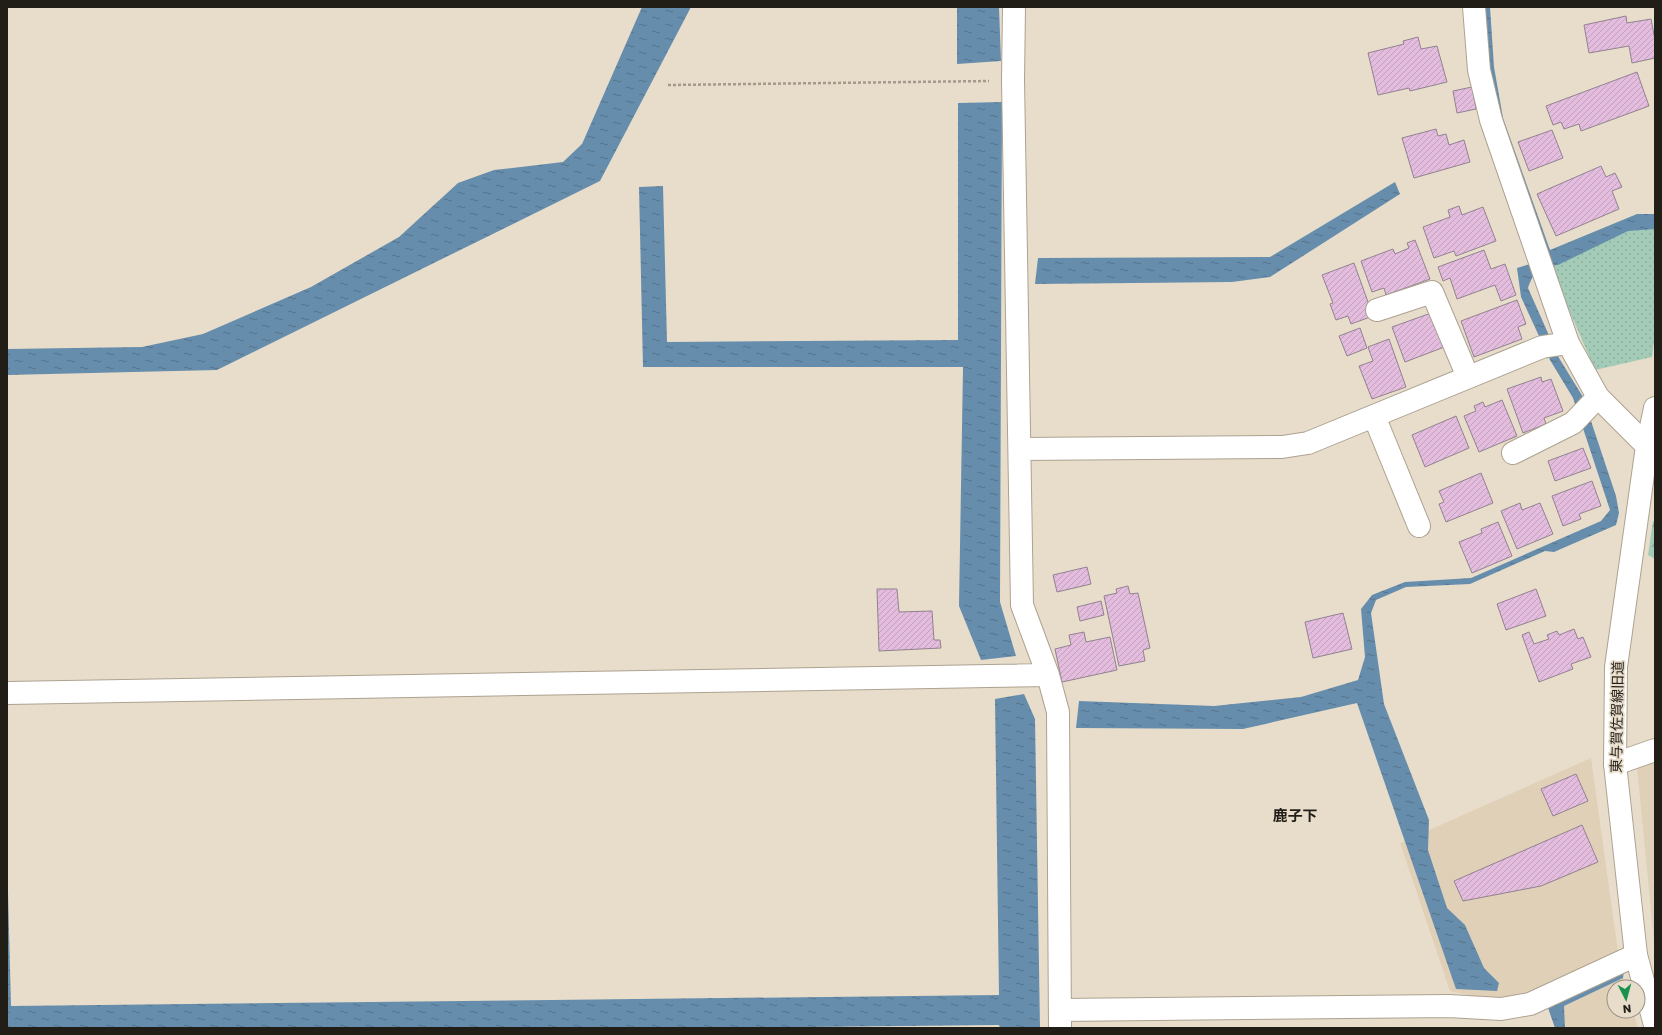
<svg xmlns="http://www.w3.org/2000/svg" width="1662" height="1035" font-family="Poppins,'Noto Sans JP',sans-serif">
	<style>
		.built { fill: #e0d0b8 }
		.forest { fill: url(#forest-firs) }
		.park { fill: url(#park-dots) }
		.water { fill: url(#water-ripples) }
		.building { fill: url(#building-hatch); stroke: #918290 }
		.lines { fill: none; stroke-linecap: round; stroke-linejoin: round }
		.minor-casing { stroke: #ada291; stroke-width: 24 }
		.secondary-casing { stroke: #ada291; stroke-width: 24 }
		.path { stroke: #a39a8d; stroke-width: 2.5; stroke-dasharray: 3 2; stroke-linecap: butt }
		.minor { stroke: #fff; stroke-width: 22 }
		.secondary { stroke: #fff; stroke-width: 22 }
		.labels { text-anchor: middle; dominant-baseline: central; stroke-width: 3.5; stroke-linejoin: round; paint-order: stroke }
		.street-label { font-size: 14px; fill: #211d17; stroke: #e8ddcb }
		.neighbourhood-label { font-size: 15px; font-weight: bold; fill: #211d17; stroke: #e8ddcb }
	</style>
	<defs>
		<pattern id="forest-firs" width="22" height="20" patternUnits="userSpaceOnUse"><rect width="22" height="20" fill="#a3cbb7"/><path d="M5 1l3.5 6h-7zM16 11l3.5 6h-7z" fill="#8cae9d"/></pattern>
		<pattern id="park-dots" width="8" height="8" patternUnits="userSpaceOnUse"><rect width="8" height="8" fill="#a3cbb7"/><path d="M2 2h.1M6 6h.1" fill="none" stroke="#8cae9d" stroke-width="1.8" stroke-linecap="round"/></pattern>
		<pattern id="water-ripples" width="26" height="14" patternUnits="userSpaceOnUse"><rect width="26" height="14" fill="#668dac"/><path d="M2 4q2-2 4 0t4 0M15 11q2-2 4 0t4 0" fill="none" stroke="#54738b"/></pattern>
		<pattern id="building-hatch" width="6" height="6" patternUnits="userSpaceOnUse"><rect width="6" height="6" fill="#e3bcde"/><path d="M-1 1l2-2M0 6l6-6M5 7l2-2" fill="none" stroke="#c2a1be"/></pattern>
	</defs>
	<rect width="100%" height="100%" fill="#e8ddcb"/>
	<path class="built" d="M 1655,740 L 1655,952 L 1635,747 Z
		M 1591,758 L 1620,966 L 1626,987 L 1614,987 L 1614,1011 L 1633,1011 L 1638,1028 L 1557,1028 L 1543,991 L 1506,1003 L 1450,991 L 1400,843 Z"/>
	<path class="forest" d="M 1653,521 L 1655,522 L 1655,559 L 1648,555 Z"/>
	<path class="park" d="M 1655,224 L 1655,335 L 1652,357 L 1595,370 L 1550,266 L 1628,227 Z"/>
	<path class="water" d="M 642,7 L 691,7 L 600,181 L 217,370 L 7,375 L 7,349 L 142,347 L 203,334 L 311,287 L 399,237 L 458,183 L 494,170 L 563,162 L 582,144 Z
		M 957,7 L 999,7 L 1001,61 L 957,64 Z
		M 1482,7 L 1490,7 L 1494,67 L 1503,118 L 1550,250 L 1637,214 L 1655,214 L 1655,229 L 1628,231 L 1558,265 C 1539,266 1534,271 1528,288 L 1559,358 L 1583,397 L 1616,496 L 1619,513 L 1616,525 L 1554,552 L 1545,551 L 1470,584 L 1406,587 L 1376,600 L 1371,613 L 1384,704 L 1429,820 L 1428,850 L 1447,908 L 1465,925 L 1484,968 L 1499,983 L 1497,991 L 1456,989 L 1357,703 L 1243,729 L 1076,728 L 1079,701 L 1214,706 L 1301,697 L 1358,680 L 1365,657 L 1361,609 L 1372,595 L 1405,582 L 1471,578 L 1601,521 L 1610,510 L 1573,398 L 1550,360 L 1521,297 L 1517,268 L 1530,264 L 1495,120 Z
		M 1002,102 L 1000,602 L 1016,656 L 981,660 L 959,606 L 963,367 L 643,367 L 639,187 L 663,186 L 667,342 L 958,340 L 958,103 Z
		M 1395,182 L 1400,194 L 1270,277 L 1232,282 L 1035,284 L 1038,258 L 1270,257 Z
		M 1024,694 L 1035,719 L 1040,1028 L 1000,1028 L 999,1025 L 715,1028 L 7,1028 L 7,854 L 11,1006 L 999,995 L 995,699 Z
		M 1624,971 L 1623,978 L 1564,1006 L 1565,1028 L 1555,1028 L 1547,1005 Z"/>
	<path class="building" d="M 1626,16 L 1627,23 L 1651,19 L 1655,40 L 1655,58 L 1632,63 L 1629,46 L 1589,53 L 1584,25 Z
		M 1418,37 L 1421,49 L 1437,46 L 1447,82 L 1410,91 L 1409,88 L 1378,95 L 1368,53 L 1404,44 L 1403,41 Z
		M 1637,72 L 1649,106 L 1581,131 L 1579,124 L 1564,129 L 1561,122 L 1553,125 L 1546,106 Z
		M 1472,87 L 1476,109 L 1457,113 L 1453,91 Z
		M 1436,129 L 1438,136 L 1446,134 L 1449,145 L 1464,140 L 1470,162 L 1414,178 L 1402,138 Z
		M 1552,130 L 1563,158 L 1529,171 L 1518,142 Z
		M 1601,166 L 1606,177 L 1615,173 L 1622,187 L 1612,191 L 1619,209 L 1556,236 L 1537,194 Z
		M 1459,206 L 1462,215 L 1483,207 L 1496,241 L 1456,256 L 1454,251 L 1434,258 L 1423,227 L 1450,217 L 1448,210 Z
		M 1415,240 L 1430,279 L 1386,295 L 1384,288 L 1372,292 L 1361,261 L 1393,249 L 1395,254 L 1409,248 L 1407,243 Z
		M 1484,250 L 1491,269 L 1505,264 L 1516,295 L 1501,301 L 1495,285 L 1457,299 L 1450,278 L 1443,281 L 1438,267 Z
		M 1354,263 L 1373,316 L 1351,324 L 1348,316 L 1336,320 L 1330,304 L 1333,303 L 1322,275 Z
		M 1517,300 L 1526,324 L 1518,327 L 1522,339 L 1474,357 L 1461,321 Z
		M 1434,312 L 1447,346 L 1405,362 L 1392,327 Z
		M 1360,328 L 1367,348 L 1347,356 L 1339,336 Z
		M 1389,339 L 1406,387 L 1372,399 L 1359,366 L 1373,361 L 1368,347 Z
		M 1541,377 L 1542,382 L 1551,379 L 1563,411 L 1544,418 L 1546,424 L 1523,433 L 1507,389 Z
		M 1502,400 L 1517,436 L 1479,452 L 1464,416 L 1476,411 L 1474,406 L 1483,402 L 1485,407 Z
		M 1456,416 L 1469,448 L 1425,467 L 1412,435 Z
		M 1583,448 L 1591,468 L 1555,481 L 1548,461 Z
		M 1481,473 L 1493,503 L 1446,522 L 1439,504 L 1444,502 L 1439,491 Z
		M 1592,481 L 1601,506 L 1579,514 L 1581,519 L 1563,526 L 1552,496 Z
		M 1520,503 L 1522,510 L 1540,503 L 1553,534 L 1517,549 L 1501,511 Z
		M 1498,522 L 1512,556 L 1472,573 L 1459,542 L 1482,533 L 1481,529 Z
		M 1087,567 L 1091,584 L 1057,592 L 1053,575 Z
		M 1128,586 L 1130,594 L 1138,593 L 1150,648 L 1143,650 L 1145,661 L 1119,666 L 1104,596 L 1117,593 L 1116,589 Z
		M 877,589 L 897,589 L 899,612 L 932,611 L 934,640 L 940,640 L 941,648 L 879,651 Z
		M 1536,589 L 1546,616 L 1506,630 L 1497,604 Z
		M 1101,601 L 1104,615 L 1080,621 L 1077,607 Z
		M 1343,613 L 1352,649 L 1313,658 L 1305,622 Z
		M 1574,629 L 1578,639 L 1583,637 L 1591,657 L 1571,664 L 1573,669 L 1539,682 L 1522,635 L 1529,632 L 1534,644 L 1549,639 L 1547,635 L 1557,631 L 1559,635 Z
		M 1084,632 L 1086,642 L 1110,637 L 1117,670 L 1062,682 L 1055,649 L 1071,645 L 1069,635 Z
		M 1576,774 L 1588,801 L 1553,816 L 1541,789 Z
		M 1582,825 L 1598,862 L 1541,886 L 1463,901 L 1454,881 Z"/>
	<g class="lines">
		<g class="minor-casing">
			<path id="minor" d="M 1014,7 L 1013,80 L 1022,605 L 1048,675 L 1058,712 L 1060,1028
				M 1474,7 L 1479,70 L 1491,120 L 1568,343 L 1598,397 L 1647,446
				M 1377,310 L 1432,292 L 1468,377
				M 1374,416 L 1419,526
				M 1020,449 L 1282,447 L 1308,443 L 1542,347 L 1568,343
				M 1513,453 L 1573,423 L 1598,397
				M 7,693 L 1048,675
				M 1615,764 L 1655,750
				M 1060,1010 L 1449,1006 L 1501,1009 L 1530,1004 L 1636,955"/>
		</g>
		<g class="secondary-casing">
			<path id="secondary" d="M 1655,408 L 1647,446 L 1616,667 L 1615,764 L 1636,955 L 1655,1025"/>
		</g>
		<path class="path" d="M 668,85 L 989,81"/>
		<use href="#minor" class="minor"/>
		<use href="#secondary" class="secondary"/>
	</g>
	<g class="labels">
		<g class="street-label">
			<text transform="translate(1617 717) rotate(-89)">東与賀佐賀線旧道</text>
		</g>
		<g class="neighbourhood-label">
			<text x="1295" y="815">鹿子下</text>
		</g>
	</g>
	<rect width="1662" height="1035" fill="none" stroke="#211d17" stroke-width="16"/>
	<g transform="translate(1626 999) rotate(174)"><circle r="19" fill="#e8ddcb" stroke="#989083"/>
	<path d="M0-3L7 15L0 10L-7 15Z" fill="#1a914c"/>
	<text y="-6" font-size="11" font-weight="bold" text-anchor="middle" fill="#211d17">N</text>
	</g>
</svg>
